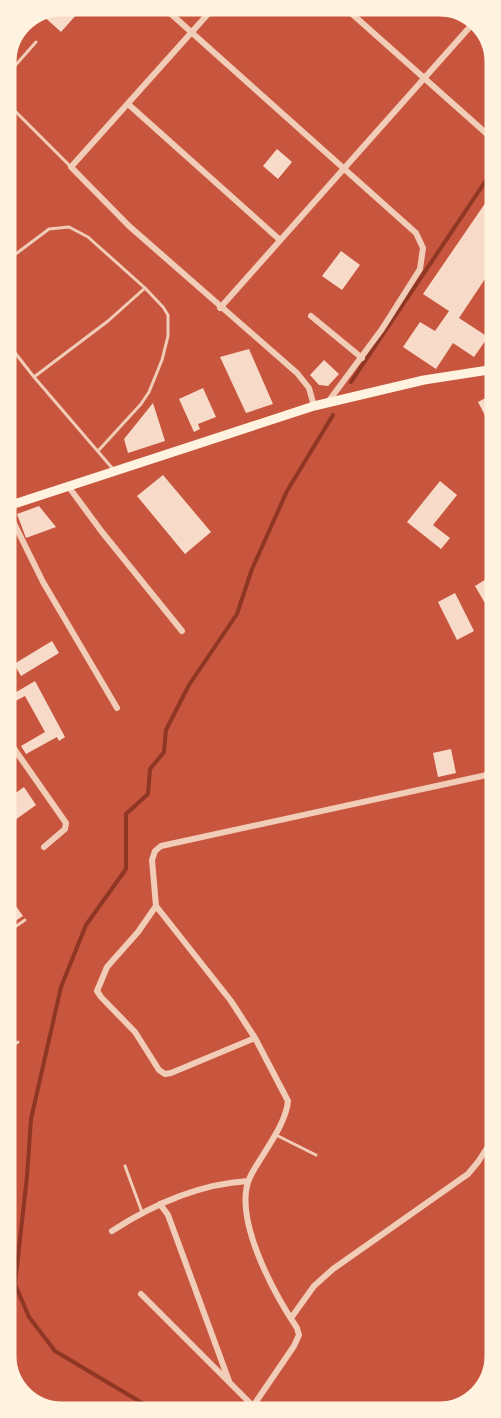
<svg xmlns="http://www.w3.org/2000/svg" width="501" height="1418" font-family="'IBM Plex Sans',sans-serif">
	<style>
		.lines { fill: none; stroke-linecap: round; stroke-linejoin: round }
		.stream { stroke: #8f3625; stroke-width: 4 }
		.building { fill: #f7dbc8 }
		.service { stroke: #f1ccb7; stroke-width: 3 }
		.minor { stroke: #f1ccb7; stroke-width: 6 }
		.secondary { stroke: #fff3e0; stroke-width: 9 }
		.rim { fill: none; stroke: #fff3e0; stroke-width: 3 }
	</style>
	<rect width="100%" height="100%" fill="#c8553d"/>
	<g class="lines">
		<path class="stream" d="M 351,382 L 495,167
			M 159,1413 L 55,1351 L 29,1317 L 15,1284 L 27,1176 L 31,1119 L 61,987 L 86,925 L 126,869 L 126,814 L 148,794 L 150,769 L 164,752 L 166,730 L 189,685 L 237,614 L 252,569 L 287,491 L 333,415"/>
	</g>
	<path class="building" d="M 62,5 L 85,5 L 61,32 L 40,13 Z
		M 277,149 L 292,162 L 278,179 L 263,166 Z
		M 486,202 L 495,208 L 495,264 L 459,318 L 488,337 L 474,357 L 453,343 L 436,369 L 403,347 L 420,322 L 435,331 L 449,311 L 423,294 Z
		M 341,251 L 360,265 L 342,290 L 322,276 Z
		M 249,349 L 273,404 L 246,413 L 220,357 Z
		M 324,360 L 339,374 L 328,386 L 319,385 L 310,375 Z
		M 203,388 L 216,417 L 198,424 L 200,429 L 194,432 L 179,399 Z
		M 495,393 L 495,429 L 493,431 L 478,402 Z
		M 153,403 L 165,441 L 128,453 L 124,439 Z
		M 163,475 L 211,532 L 185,554 L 137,496 Z
		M 440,481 L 457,495 L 433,525 L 450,538 L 441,549 L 407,522 Z
		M 39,506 L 56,527 L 26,538 L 17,514 Z
		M 491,576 L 495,583 L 495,615 L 493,617 L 475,586 Z
		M 455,593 L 474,631 L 457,640 L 438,602 Z
		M 52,641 L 59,653 L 21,676 L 14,664 Z
		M 35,681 L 65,737 L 59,741 L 57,737 L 26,754 L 21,746 L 45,732 L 25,696 L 6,706 L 6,698 Z
		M 451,749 L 456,773 L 438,777 L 433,753 Z
		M 24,787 L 36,805 L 11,823 L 6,816 L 6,800 Z
		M 6,892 L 23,916 L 11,924 L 6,916 Z"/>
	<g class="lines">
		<path class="service" d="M 5,77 L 36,42
			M 5,101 L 70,166
			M 5,262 L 49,229 L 69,227 L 88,237 L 145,288 L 163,307 L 168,315 L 168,336 L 162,360 L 149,392 L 141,404 L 98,451
			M 5,340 L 34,377 L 113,469
			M 34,377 L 108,321 L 145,288
			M 6,933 L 25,920
			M 6,1050 L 18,1042
			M 276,1135 L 316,1155
			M 125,1166 L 142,1212"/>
		<path class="minor" d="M 161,5 L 416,233 L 423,248 L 420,269 L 382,329 L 328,402
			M 216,5 L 71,167 L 129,226 L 297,373 L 309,388 L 314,406
			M 342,5 L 487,134
			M 128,104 L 280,240
			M 220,308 L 476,20
			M 311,316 L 362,358
			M 68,486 L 102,532 L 182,631
			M 6,507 L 43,582 L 117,708
			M 6,737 L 66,823 L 65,829 L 44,847
			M 156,906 L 138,932 L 107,967 L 97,991 L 101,997 L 135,1032 L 159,1070 L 165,1074 L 171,1073 L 255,1038
			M 160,1204 L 168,1215 L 229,1381
			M 112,1231 C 152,1205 200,1184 248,1181
			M 141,1294 L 253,1406
			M 291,1318 L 314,1286 L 333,1269 L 468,1174 L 478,1162 L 496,1134
			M 14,1383 L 35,1404
			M 249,1412 L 294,1346 L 299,1335 L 297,1328 C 275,1295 230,1215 251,1175 C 262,1154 286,1125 288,1101 L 255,1038 L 231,1001 L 156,906 L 152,860 L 155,851 L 161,846 L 496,773"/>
		<path class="secondary" d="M 5,507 L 314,406 L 424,380 L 495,369"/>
	</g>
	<path d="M0 0H501V1418H0ZM62 15H439A47 47 0 0 1 486 62V1356A47 47 0 0 1 439 1403H62A47 47 0 0 1 15 1356V62A47 47 0 0 1 62 15Z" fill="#fff3e0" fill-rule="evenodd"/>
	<path class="rim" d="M62 15H439A47 47 0 0 1 486 62V1356A47 47 0 0 1 439 1403H62A47 47 0 0 1 15 1356V62A47 47 0 0 1 62 15Z"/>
</svg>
